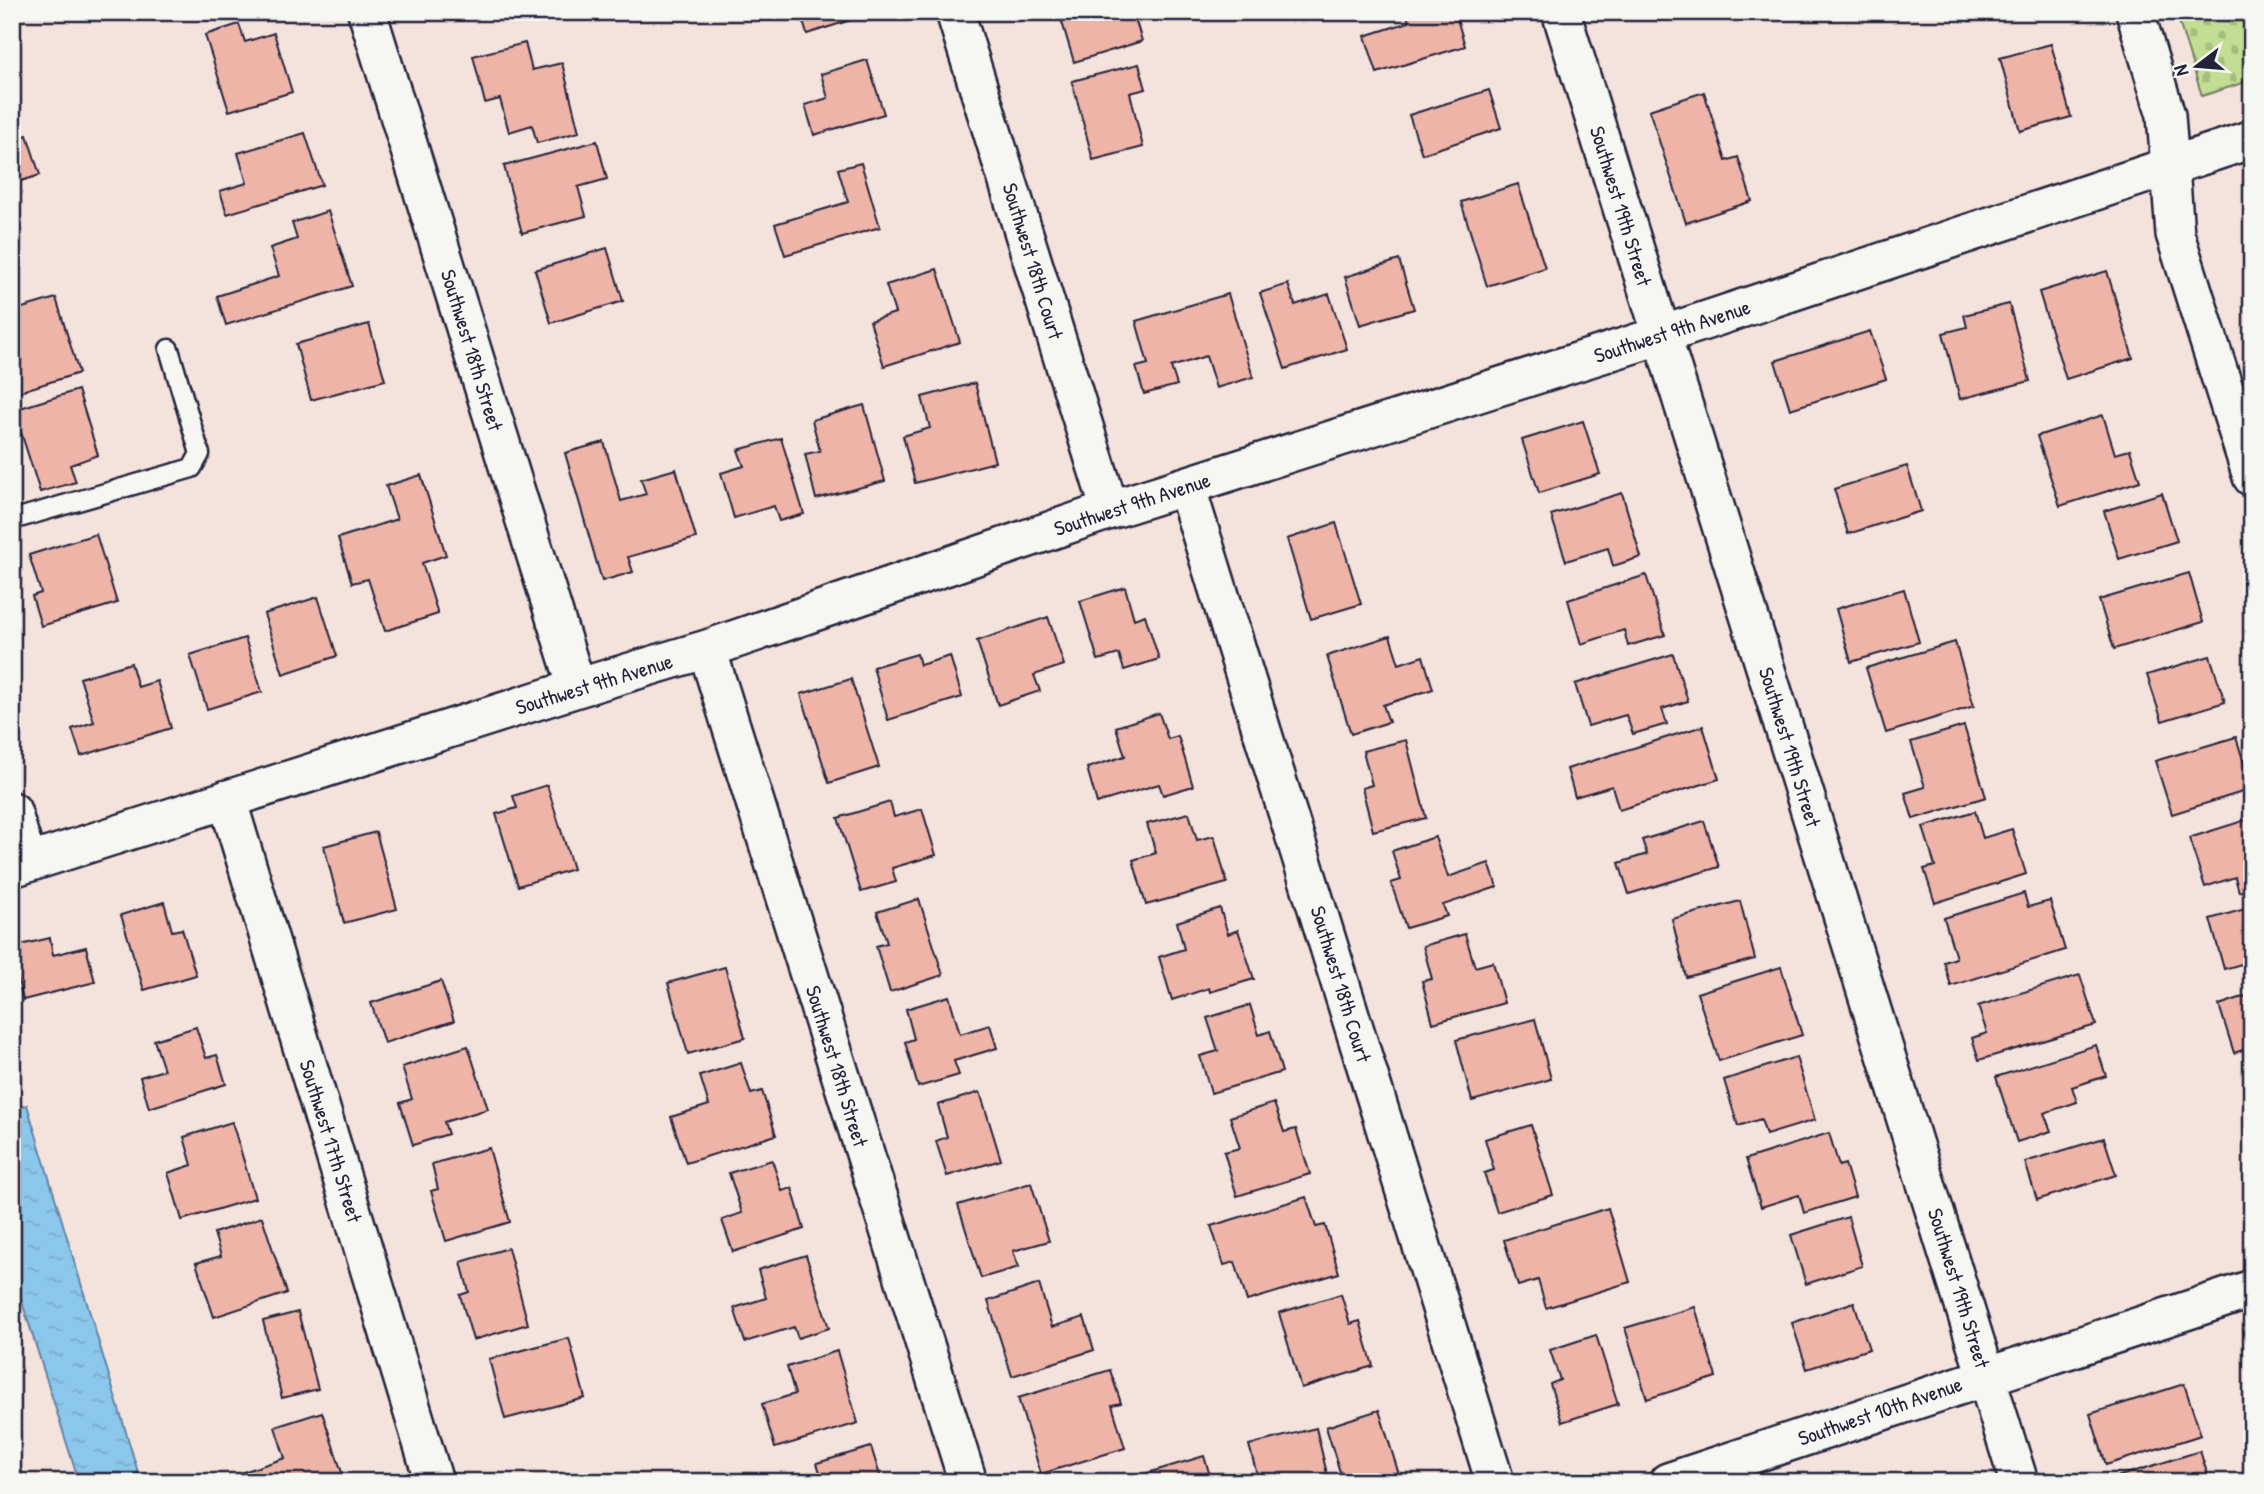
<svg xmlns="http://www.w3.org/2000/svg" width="2264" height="1494" font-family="'Patrick Hand',sans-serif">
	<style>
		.cemetery { fill: url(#cemetery-stones); stroke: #728067; stroke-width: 2 }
		.water { fill: url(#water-ripples); stroke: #6184a5; stroke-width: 2 }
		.building { fill: #eeb4a8; stroke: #22223b; stroke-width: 2 }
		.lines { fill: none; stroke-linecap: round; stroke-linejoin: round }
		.service-casing { stroke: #22223b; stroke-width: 23 }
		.minor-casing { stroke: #22223b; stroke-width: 42 }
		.service { stroke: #f6f6f2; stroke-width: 18 }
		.minor { stroke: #f6f6f2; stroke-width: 37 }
		.labels { text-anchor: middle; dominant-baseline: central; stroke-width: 6; stroke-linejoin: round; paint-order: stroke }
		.street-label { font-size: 21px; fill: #22223b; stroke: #f6f6f2 }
	</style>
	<defs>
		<pattern id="cemetery-stones" width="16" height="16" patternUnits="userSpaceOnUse" patternTransform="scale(1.75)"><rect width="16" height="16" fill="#c3dd93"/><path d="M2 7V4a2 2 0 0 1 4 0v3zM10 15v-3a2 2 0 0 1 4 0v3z" fill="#a7bd80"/></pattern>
		<pattern id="water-ripples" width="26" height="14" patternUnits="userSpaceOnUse" patternTransform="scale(1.75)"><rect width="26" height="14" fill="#8bc6eb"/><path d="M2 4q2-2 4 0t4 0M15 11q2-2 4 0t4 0" fill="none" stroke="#78aaca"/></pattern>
	</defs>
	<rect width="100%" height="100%" fill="#f4e2dc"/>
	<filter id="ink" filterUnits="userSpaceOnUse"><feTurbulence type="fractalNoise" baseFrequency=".0143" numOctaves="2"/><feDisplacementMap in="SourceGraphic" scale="14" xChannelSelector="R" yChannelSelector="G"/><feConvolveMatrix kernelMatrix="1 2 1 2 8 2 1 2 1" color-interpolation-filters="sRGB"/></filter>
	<g filter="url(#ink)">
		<path class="cemetery" d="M 2176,12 L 2252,12 L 2252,80 L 2202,96 Z"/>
		<path class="water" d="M 27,1105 L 141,1482 L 79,1482 L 12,1270 L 12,1109 Z"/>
		<path class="building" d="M 800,12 L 852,12 L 854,19 L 807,34 Z
			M 1059,12 L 1133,12 L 1142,41 L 1074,62 Z
			M 1406,12 L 1455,12 L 1465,46 L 1377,73 L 1365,36 L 1409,22 Z
			M 1968,12 L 1998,12 L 1970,21 Z
			M 239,24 L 245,42 L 274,33 L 292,92 L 229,111 L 205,35 Z
			M 525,43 L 532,70 L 562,63 L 579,132 L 537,143 L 532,125 L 509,132 L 500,99 L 485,103 L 473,56 Z
			M 2051,44 L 2071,117 L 2020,131 L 2000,58 Z
			M 867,60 L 884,114 L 814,135 L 805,105 L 828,98 L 821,74 Z
			M 1139,64 L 1146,89 L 1130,93 L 1143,147 L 1093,160 L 1072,81 Z
			M 1489,90 L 1501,128 L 1422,154 L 1409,115 Z
			M 1704,92 L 1726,161 L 1738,157 L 1752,201 L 1686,223 L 1649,110 Z
			M 305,133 L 322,185 L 227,214 L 220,191 L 247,183 L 238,153 Z
			M 27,135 L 40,175 L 12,184 L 12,140 Z
			M 597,141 L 607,179 L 578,187 L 586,216 L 522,233 L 504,166 Z
			M 861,163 L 880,227 L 785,255 L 775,224 L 848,202 L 838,169 Z
			M 1518,184 L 1545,268 L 1487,286 L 1461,202 Z
			M 328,211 L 352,286 L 226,325 L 217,296 L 279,276 L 270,248 L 297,239 L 292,223 Z
			M 607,248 L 623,301 L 551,323 L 535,270 Z
			M 1399,260 L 1414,309 L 1360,325 L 1345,277 Z
			M 937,269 L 960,342 L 884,366 L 870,321 L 895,313 L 886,285 Z
			M 2107,271 L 2133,358 L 2066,379 L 2039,292 Z
			M 1288,284 L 1295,305 L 1329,294 L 1347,349 L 1285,369 L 1260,293 Z
			M 1228,294 L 1253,377 L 1216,388 L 1206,356 L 1171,367 L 1177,385 L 1144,394 L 1136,367 L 1148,364 L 1136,321 Z
			M 56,298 L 79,373 L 12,394 L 12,311 Z
			M 2009,304 L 2030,381 L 1960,399 L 1943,333 L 1967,327 L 1964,315 Z
			M 369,324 L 385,380 L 311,400 L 296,344 Z
			M 1870,331 L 1886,379 L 1790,409 L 1775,361 Z
			M 975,383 L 995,462 L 915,483 L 903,436 L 930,428 L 922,397 Z
			M 78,390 L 98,455 L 70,465 L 76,482 L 40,492 L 14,410 Z
			M 864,405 L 885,481 L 816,499 L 805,454 L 820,451 L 812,420 Z
			M 2103,415 L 2115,454 L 2130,450 L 2140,481 L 2060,506 L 2037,436 Z
			M 1583,421 L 1600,474 L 1539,493 L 1522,440 Z
			M 781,438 L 804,514 L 779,521 L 774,506 L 734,518 L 721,473 L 744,466 L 738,450 Z
			M 604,442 L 621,501 L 646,494 L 641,479 L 676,469 L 696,538 L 628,557 L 633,572 L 602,581 L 565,453 Z
			M 1907,466 L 1921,511 L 1848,534 L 1834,489 Z
			M 421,475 L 446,555 L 422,563 L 438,614 L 385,631 L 368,579 L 352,583 L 338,538 L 397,519 L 386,486 Z
			M 1622,493 L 1641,557 L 1613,566 L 1608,548 L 1566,561 L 1551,515 Z
			M 2162,493 L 2177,541 L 2119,559 L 2104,511 Z
			M 1336,523 L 1361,604 L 1311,619 L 1287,539 Z
			M 96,534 L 117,603 L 41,626 L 32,596 L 41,593 L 29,555 Z
			M 2189,573 L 2203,622 L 2114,649 L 2099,600 Z
			M 1646,575 L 1665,635 L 1628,646 L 1624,630 L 1581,644 L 1568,600 Z
			M 1125,587 L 1134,619 L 1145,615 L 1159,659 L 1124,670 L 1119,654 L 1098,660 L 1080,601 Z
			M 1904,589 L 1919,642 L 1851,662 L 1836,609 Z
			M 318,597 L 337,656 L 283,674 L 264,614 Z
			M 1048,617 L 1064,665 L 1034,675 L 1040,691 L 998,705 L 977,641 Z
			M 1390,636 L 1399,664 L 1423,656 L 1433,689 L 1383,705 L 1389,722 L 1351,734 L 1327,656 Z
			M 245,638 L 262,692 L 207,709 L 190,655 Z
			M 1955,642 L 1974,706 L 1886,733 L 1866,668 Z
			M 917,654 L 920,665 L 950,656 L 962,697 L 888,720 L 873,667 Z
			M 1673,654 L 1688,701 L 1662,709 L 1667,724 L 1633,734 L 1626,715 L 1588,726 L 1575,684 Z
			M 2210,656 L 2225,702 L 2162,721 L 2147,675 Z
			M 131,663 L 138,687 L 157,681 L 171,728 L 81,756 L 72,729 L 94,722 L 80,678 Z
			M 851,679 L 879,767 L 829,783 L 801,694 Z
			M 1159,713 L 1168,739 L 1178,736 L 1193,786 L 1163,795 L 1159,784 L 1097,803 L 1087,768 L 1125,756 L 1116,727 Z
			M 1703,726 L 1719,779 L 1619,810 L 1612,786 L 1575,797 L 1567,769 Z
			M 1964,726 L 1986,797 L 1913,819 L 1905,793 L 1925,787 L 1911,742 Z
			M 2236,737 L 2252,789 L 2172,814 L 2155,761 Z
			M 1406,740 L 1426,818 L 1373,831 L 1362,788 L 1372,785 L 1363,751 Z
			M 547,785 L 573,869 L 518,886 L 496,814 L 517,808 L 513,796 Z
			M 890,802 L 894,817 L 922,809 L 936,855 L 892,868 L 896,882 L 861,892 L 838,818 Z
			M 1975,811 L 1983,838 L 2012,829 L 2026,874 L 1935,903 L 1924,869 L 1935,866 L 1923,827 Z
			M 1189,813 L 1197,840 L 1214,836 L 1227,883 L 1146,905 L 1133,860 L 1156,853 L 1147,824 Z
			M 2252,818 L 2252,888 L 2239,892 L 2235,877 L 2205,887 L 2189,838 Z
			M 1704,821 L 1719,867 L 1629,894 L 1619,863 L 1647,854 L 1642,840 Z
			M 376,832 L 397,909 L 344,923 L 324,846 Z
			M 1435,837 L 1448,877 L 1489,863 L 1497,887 L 1443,905 L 1447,916 L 1406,928 L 1391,883 L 1401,880 L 1392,851 Z
			M 2024,893 L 2028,907 L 2050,901 L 2065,950 L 1951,986 L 1944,962 L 1956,958 L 1944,918 Z
			M 919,899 L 943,975 L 890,992 L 876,946 L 887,943 L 877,912 Z
			M 1740,901 L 1755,959 L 1686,977 L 1672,919 Z
			M 164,902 L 172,931 L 182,929 L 196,975 L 144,990 L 121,915 Z
			M 2252,907 L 2252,961 L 2224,969 L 2210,919 Z
			M 1220,908 L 1228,934 L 1238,930 L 1254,979 L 1210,992 L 1209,988 L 1172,1000 L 1159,957 L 1184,949 L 1177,922 Z
			M 1465,934 L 1475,967 L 1493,962 L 1504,1003 L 1433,1023 L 1422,981 L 1432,979 L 1423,946 Z
			M 50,938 L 53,955 L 86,947 L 95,982 L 23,1000 L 12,957 L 12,947 Z
			M 725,967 L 745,1038 L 688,1054 L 668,983 Z
			M 1781,967 L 1802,1035 L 1719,1061 L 1697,993 Z
			M 2080,975 L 2096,1025 L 1979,1060 L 1972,1038 L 1987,1033 L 1978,1006 Z
			M 441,981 L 454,1021 L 384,1043 L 371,1003 Z
			M 2252,994 L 2252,1047 L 2234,1053 L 2219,1005 Z
			M 949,996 L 960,1034 L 990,1025 L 997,1048 L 954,1061 L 959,1075 L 918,1087 L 905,1042 L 914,1039 L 906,1009 Z
			M 1250,1005 L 1259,1035 L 1270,1031 L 1282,1072 L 1211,1093 L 1200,1056 L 1218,1051 L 1207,1018 Z
			M 1535,1019 L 1551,1079 L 1472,1101 L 1456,1040 Z
			M 196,1027 L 206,1058 L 217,1055 L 226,1084 L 149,1108 L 140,1077 L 164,1070 L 154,1040 Z
			M 2096,1045 L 2106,1076 L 2072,1087 L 2077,1102 L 2044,1113 L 2051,1131 L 2017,1142 L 1996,1077 Z
			M 468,1046 L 488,1109 L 444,1122 L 448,1134 L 413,1145 L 400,1103 L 412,1099 L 402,1067 Z
			M 1796,1057 L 1815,1120 L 1766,1135 L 1761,1119 L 1738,1126 L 1724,1080 Z
			M 741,1063 L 751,1094 L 762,1091 L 776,1135 L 686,1163 L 671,1117 L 709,1105 L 700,1076 Z
			M 980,1092 L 1001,1160 L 947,1176 L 936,1141 L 947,1137 L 938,1105 Z
			M 1274,1103 L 1284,1132 L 1296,1129 L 1310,1174 L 1237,1196 L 1224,1152 L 1240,1148 L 1230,1117 Z
			M 232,1122 L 255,1198 L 182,1220 L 168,1173 L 192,1165 L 184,1137 Z
			M 1531,1125 L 1553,1195 L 1497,1212 L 1484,1173 L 1494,1170 L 1485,1139 Z
			M 1829,1133 L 1839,1166 L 1845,1164 L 1855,1197 L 1804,1213 L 1799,1195 L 1761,1207 L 1746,1159 Z
			M 2104,1138 L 2116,1175 L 2037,1200 L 2025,1162 Z
			M 489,1148 L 510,1222 L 446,1241 L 431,1191 L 438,1189 L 432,1164 Z
			M 772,1160 L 782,1191 L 792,1188 L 804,1229 L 733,1252 L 722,1220 L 742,1213 L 729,1173 Z
			M 1031,1183 L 1049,1241 L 1013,1251 L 1019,1267 L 981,1278 L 958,1205 Z
			M 1306,1197 L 1316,1227 L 1325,1225 L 1339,1273 L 1247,1301 L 1235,1262 L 1224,1265 L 1211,1226 Z
			M 1608,1208 L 1630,1282 L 1546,1308 L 1538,1280 L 1518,1286 L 1504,1240 Z
			M 262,1217 L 287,1293 L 214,1317 L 196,1263 L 221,1256 L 214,1233 Z
			M 1848,1217 L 1862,1266 L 1806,1284 L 1791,1235 Z
			M 508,1248 L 528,1324 L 473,1340 L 460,1295 L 469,1292 L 461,1262 Z
			M 806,1255 L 829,1328 L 798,1338 L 794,1327 L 745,1342 L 734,1308 L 766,1298 L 758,1270 Z
			M 1039,1284 L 1052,1327 L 1084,1317 L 1094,1350 L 1012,1376 L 988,1301 Z
			M 1341,1294 L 1350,1324 L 1360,1321 L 1373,1366 L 1301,1388 L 1279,1313 Z
			M 1854,1302 L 1869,1349 L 1807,1369 L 1792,1323 Z
			M 1695,1307 L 1716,1377 L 1647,1399 L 1625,1328 Z
			M 298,1312 L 318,1389 L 282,1398 L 263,1321 Z
			M 1596,1335 L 1618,1404 L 1562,1422 L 1550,1384 L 1560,1380 L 1550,1350 Z
			M 569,1338 L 585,1398 L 505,1419 L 489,1359 Z
			M 837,1351 L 858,1423 L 775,1448 L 762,1404 L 795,1394 L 787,1367 Z
			M 1110,1370 L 1121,1403 L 1112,1405 L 1125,1448 L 1041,1474 L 1018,1398 Z
			M 2184,1384 L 2201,1435 L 2106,1465 L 2090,1414 Z
			M 1379,1410 L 1401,1481 L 1343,1482 L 1326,1427 Z
			M 322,1412 L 345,1482 L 243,1482 L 240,1473 L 285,1458 L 275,1427 Z
			M 1316,1428 L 1329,1482 L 1259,1482 L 1249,1445 Z
			M 12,1441 L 25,1482 L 12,1482 Z
			M 871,1447 L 882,1482 L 823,1482 L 817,1463 Z
			M 2200,1451 L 2210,1482 L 2107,1482 L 2107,1480 Z
			M 1204,1456 L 1212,1482 L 1143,1482 L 1141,1475 Z
			M 1910,1472 L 1914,1482 L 1879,1482 Z"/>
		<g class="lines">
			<g class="service-casing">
				<path id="service" d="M 12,520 L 192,468 L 200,454 L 169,349"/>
			</g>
			<g class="minor-casing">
				<path id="minor" d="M 367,12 L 577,688
					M 955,12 L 1110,510
					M 1561,12 L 2019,1482
					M 2135,12 L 2166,115 L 2175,234 L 2252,477
					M 1186,486 L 1495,1482
					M 707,649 L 968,1482
					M 227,799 L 434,1482
					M 12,811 L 28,863
					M 12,868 L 577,688 L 707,649 L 1110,510 L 1662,335 L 2252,139
					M 1668,1482 L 2252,1289"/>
			</g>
			<use href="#service" class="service"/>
			<use href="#minor" class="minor"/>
		</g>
	</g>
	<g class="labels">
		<g class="street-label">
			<text transform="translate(1621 206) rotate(73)">Southwest 19th Street</text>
			<text transform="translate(1033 261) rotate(73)">Southwest 18th Court</text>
			<text transform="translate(1672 331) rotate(-18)">Southwest 9th Avenue</text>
			<text transform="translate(472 350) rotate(73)">Southwest 18th Street</text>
			<text transform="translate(1132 504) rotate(-18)">Southwest 9th Avenue</text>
			<text transform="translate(594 684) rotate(-17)">Southwest 9th Avenue</text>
			<text transform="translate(1790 747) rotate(73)">Southwest 19th Street</text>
			<text transform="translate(1341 984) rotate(73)">Southwest 18th Court</text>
			<text transform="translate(837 1066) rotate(73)">Southwest 18th Street</text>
			<text transform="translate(331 1141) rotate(73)">Southwest 17th Street</text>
			<text transform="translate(1959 1288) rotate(73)">Southwest 19th Street</text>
			<text transform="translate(1880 1411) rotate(-19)">Southwest 10th Avenue</text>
		</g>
	</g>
	<rect width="2264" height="1494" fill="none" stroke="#f6f6f2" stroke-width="42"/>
	<rect x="21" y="21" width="2222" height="1452" fill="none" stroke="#22223b" stroke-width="2.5" filter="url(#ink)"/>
	<g transform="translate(2197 66) rotate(254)" stroke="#f6f6f2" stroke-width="5" paint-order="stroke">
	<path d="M0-5L12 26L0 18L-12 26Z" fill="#22223b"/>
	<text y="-10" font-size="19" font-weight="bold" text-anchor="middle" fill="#22223b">N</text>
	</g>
</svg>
